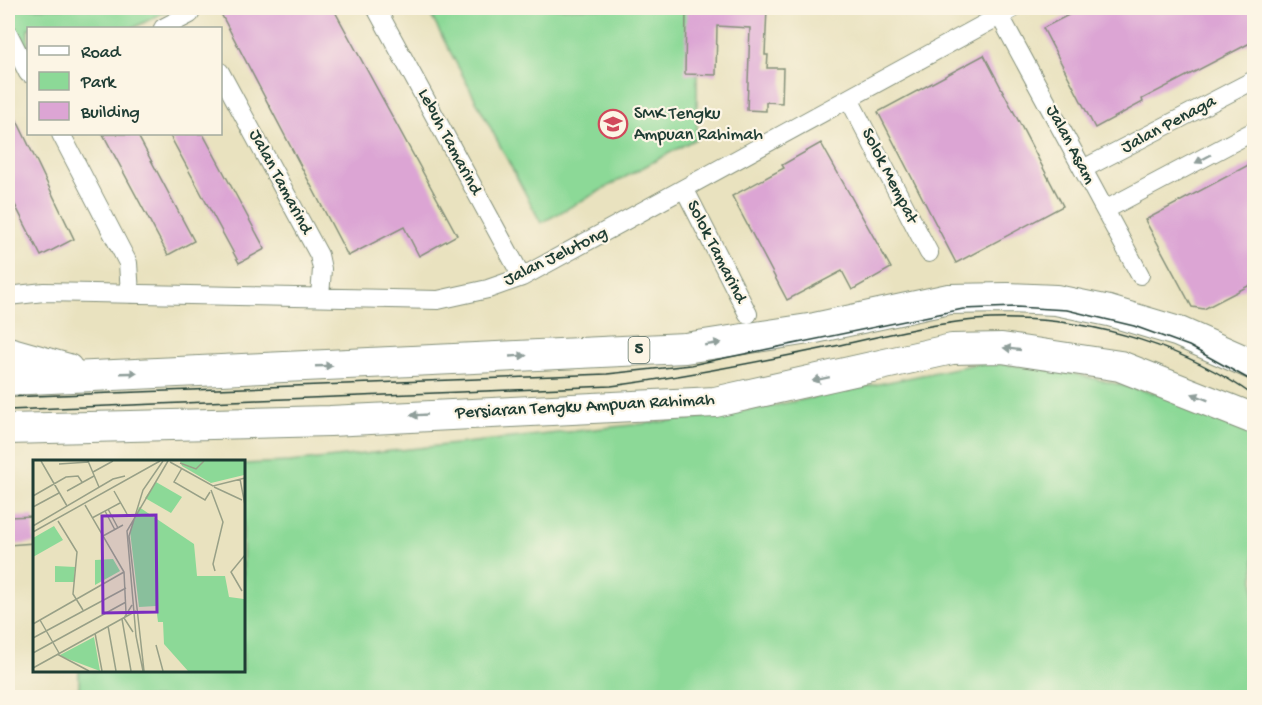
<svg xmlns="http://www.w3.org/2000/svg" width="1262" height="705" font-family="'Gochi Hand',sans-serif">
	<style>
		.green { fill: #8cd997; stroke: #568b66; stroke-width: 1.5 }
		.building { fill: #dca5d4 }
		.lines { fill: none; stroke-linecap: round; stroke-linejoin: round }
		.minor-casing { stroke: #84907a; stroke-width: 20 }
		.trunk-casing { stroke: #84907a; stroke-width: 32 }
		.minor { stroke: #fff; stroke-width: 18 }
		.trunk { stroke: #fff; stroke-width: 30 }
		.tram { stroke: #1f3d34; stroke-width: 1.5 }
		.oneway { fill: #8f9e9a }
		.labels { text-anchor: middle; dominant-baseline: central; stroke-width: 4.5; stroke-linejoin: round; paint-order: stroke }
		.shield { fill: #fcf5e5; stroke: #617469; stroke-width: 1.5 }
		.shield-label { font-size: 16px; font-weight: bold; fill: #1f3d34 }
		.poi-label { font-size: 18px; fill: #1f3d34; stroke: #fcf5e5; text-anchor: start }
		.street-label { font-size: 18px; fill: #1f3d34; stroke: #fcf5e5 }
		.inset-road { fill: none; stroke: #98a087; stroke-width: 1.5 }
		.view { fill: #7b2cbf; fill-opacity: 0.15; stroke: #7b2cbf; stroke-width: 3 }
		.inset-edge { fill: none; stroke: #1f3d34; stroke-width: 3 }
	</style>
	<rect width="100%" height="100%" fill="#fcf5e5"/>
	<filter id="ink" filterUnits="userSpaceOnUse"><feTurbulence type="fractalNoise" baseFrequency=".0167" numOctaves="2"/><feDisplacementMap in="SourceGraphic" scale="12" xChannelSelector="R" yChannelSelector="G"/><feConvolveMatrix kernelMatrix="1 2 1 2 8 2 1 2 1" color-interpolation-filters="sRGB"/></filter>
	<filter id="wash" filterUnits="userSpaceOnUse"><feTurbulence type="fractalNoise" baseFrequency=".008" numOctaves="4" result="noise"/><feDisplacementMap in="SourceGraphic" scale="24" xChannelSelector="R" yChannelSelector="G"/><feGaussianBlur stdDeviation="1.35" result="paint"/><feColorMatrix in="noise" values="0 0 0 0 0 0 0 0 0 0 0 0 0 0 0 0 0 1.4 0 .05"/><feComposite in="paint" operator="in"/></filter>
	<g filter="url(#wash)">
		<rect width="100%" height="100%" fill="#e9e2bf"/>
		<path class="green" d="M 8,8 L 173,8 L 133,28 L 28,28 L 28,55 L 8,16 Z
			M 427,8 L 697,8 L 697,138 L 541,223 Z
			M 985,362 L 1058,370 L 1167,396 L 1254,433 L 1254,682 L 1245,697 L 8,698 L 79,689 L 79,671 L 243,670 L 243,464 L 290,462 L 696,418 L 772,406 Z"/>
		<g id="blocks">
			<path class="building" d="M 218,8 L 333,8 L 457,235 L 419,256 L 404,227 L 348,256 Z
				M 686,8 L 767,8 L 765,55 L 768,55 L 767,68 L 783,68 L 782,103 L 766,102 L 766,111 L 747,110 L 750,28 L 717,26 L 716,75 L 685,74 Z
				M 1082,8 L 1254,8 L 1254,41 L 1142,99 L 1143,102 L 1095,128 L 1043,28 Z
				M 984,55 L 1063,206 L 956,263 L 878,112 Z
				M 8,102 L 74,239 L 41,256 L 8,191 Z
				M 103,134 L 137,134 L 194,241 L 168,255 Z
				M 169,134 L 203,134 L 265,249 L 239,263 Z
				M 821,143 L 891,268 L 852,290 L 842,271 L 787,300 L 732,196 L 784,168 L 782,165 Z
				M 1254,162 L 1254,283 L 1204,309 L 1192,307 L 1145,220 Z
				M 34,516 L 34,543 L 8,545 L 8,517 Z"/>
		</g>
	</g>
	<g filter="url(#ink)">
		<use href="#blocks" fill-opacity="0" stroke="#84907a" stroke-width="1.5"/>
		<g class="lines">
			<g class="minor-casing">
				<path id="minor" d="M 376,8 L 522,277
					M 1000,16 L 1140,275
					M 163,28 L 190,14
					M 8,33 L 28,73
					M 220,72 L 319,255 L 322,269 L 320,297
					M 849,99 L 929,253
					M 61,134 L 128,263 L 130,294
					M 1083,169 L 1254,80
					M 685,190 L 748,314
					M 1105,210 L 1254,131
					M 8,296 L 44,292 L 438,300 L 488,289 L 522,277 L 1014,8"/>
			</g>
			<g class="trunk-casing">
				<path id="trunk" d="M 8,352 L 68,369
					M 8,380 L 685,348 L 815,328 L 949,299 L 1008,298 L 1056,300 L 1109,311 L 1179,332 L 1254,365
					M 8,429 L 330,421 L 715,402 L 952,349 L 1002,348 L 1120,366 L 1254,419"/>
			</g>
			<use href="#minor" class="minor"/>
			<use href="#trunk" class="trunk"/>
			<path class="tram" d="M 8,397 L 607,374 L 691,365 L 963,309 L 1016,307 L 1067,310 L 1134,326 L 1189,346 L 1254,382
				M 8,410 L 611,386 C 688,376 763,361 840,345 C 897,333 956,317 1015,319 C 1098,320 1187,348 1254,396"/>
		</g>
		<defs><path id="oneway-solid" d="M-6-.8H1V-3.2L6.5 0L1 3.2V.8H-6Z" transform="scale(1.5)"/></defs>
		<g class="oneway">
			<use href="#oneway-solid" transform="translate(1203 159) rotate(152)"/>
			<use href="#oneway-solid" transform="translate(713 344) rotate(-9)"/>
			<use href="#oneway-solid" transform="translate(1012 349) rotate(-173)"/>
			<use href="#oneway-solid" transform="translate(518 356) rotate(-3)"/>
			<use href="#oneway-solid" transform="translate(324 366) rotate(-2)"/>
			<use href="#oneway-solid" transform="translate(129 373) rotate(-2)"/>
			<use href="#oneway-solid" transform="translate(821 379) rotate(168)"/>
			<use href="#oneway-solid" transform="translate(1200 397) rotate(-158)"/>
			<use href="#oneway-solid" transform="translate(419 415) rotate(177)"/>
		</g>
	</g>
	<defs>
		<g id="school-ring" transform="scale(1.5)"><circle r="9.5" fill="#fcf5e5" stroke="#d1495b" stroke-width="1.5"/><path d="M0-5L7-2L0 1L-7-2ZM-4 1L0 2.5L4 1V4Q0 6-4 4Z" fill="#d1495b"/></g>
	</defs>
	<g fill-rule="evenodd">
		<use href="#school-ring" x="613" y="124"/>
	</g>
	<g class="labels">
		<rect class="shield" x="628.5" y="337" width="21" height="26" rx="4.5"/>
		<g class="shield-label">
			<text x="639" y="350">5</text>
		</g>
		<g class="poi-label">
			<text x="634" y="114">SMK Tengku<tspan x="634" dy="21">Ampuan Rahimah</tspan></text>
		</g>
		<g class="street-label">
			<text transform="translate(1169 125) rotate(-28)">Jalan Penaga</text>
			<text transform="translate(449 142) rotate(62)">Lebuh Tamarind</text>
			<text transform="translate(1070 145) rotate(62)">Jalan Asam</text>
			<text transform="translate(889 176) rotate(63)">Solok Mempat</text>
			<text transform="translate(280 182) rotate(62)">Jalan Tamarind</text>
			<text transform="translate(716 252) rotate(63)">Solok Tamarind</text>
			<text transform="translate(556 257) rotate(-26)">Jalan Jelutong</text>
			<text transform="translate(585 407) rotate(-3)">Persiaran Tengku Ampuan Rahimah</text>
		</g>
	</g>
	<g transform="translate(33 460)">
		<rect width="212" height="212" fill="#e9e2bf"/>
		<path d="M 147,1 L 211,1 L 211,15 L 178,23 L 149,6 ZM 123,22 L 149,37 L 138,53 L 112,38 ZM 106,47 L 161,84 L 164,116 L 192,116 L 196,137 L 211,139 L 211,211 L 155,211 L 131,184 L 130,162 L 125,162 L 123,146 L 106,147 L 97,71 ZM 21,66 L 30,80 L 0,97 L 0,78 ZM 80,99 L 87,111 L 62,125 L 62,100 ZM 22,106 L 42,107 L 41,122 L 22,122 ZM 61,177 L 67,211 L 27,196 L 27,195 Z" fill="#8cd997"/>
		<path class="inset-road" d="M 8,1 L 34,46M 55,1 L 66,27M 137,2 L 180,26 L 212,18M 147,3 L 163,9 L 171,1M 26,4 L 56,2M 149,8 L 141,22 L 172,40 L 177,32M 60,12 L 80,1M 207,19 L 212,45M 181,27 L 209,40M 178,30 L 190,62 L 180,104 L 182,111M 34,31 L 61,16M 81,31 L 94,54M 0,36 L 33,17 L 45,16 L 49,22M 52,45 L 91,112 L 93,153M 0,47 L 26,33M 75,49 L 85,68M 72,51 L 82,70M 59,58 L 87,43M 25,61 L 44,92 L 40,134 L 50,150M 0,66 L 80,19 L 92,16M 0,72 L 127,1M 70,76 L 90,65M 209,131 L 198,112 L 212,95M 99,145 L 91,158 L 100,172M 89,159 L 98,211M 7,160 L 26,193M 0,164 L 91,112M 75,166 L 83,211M 62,173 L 69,211M 0,178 L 93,128M 123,185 L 130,211M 0,193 L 93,142M 24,194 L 56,211M 0,208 L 103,151M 110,211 L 103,176 L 94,71 L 135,1M 111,211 L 96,76 L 110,30 L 130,1"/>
		<path class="view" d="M 123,55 L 124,152 L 70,153 L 69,56 Z"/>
		<rect width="212" height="212" class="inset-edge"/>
	</g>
	<rect width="1262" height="705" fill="none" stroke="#fcf5e5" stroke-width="30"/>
	<rect x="27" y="27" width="195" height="108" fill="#fcf5e5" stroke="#a4ab9e" stroke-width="1.5"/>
	<rect x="39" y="46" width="30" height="9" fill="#ffffff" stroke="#a4ab9e" stroke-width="1.5"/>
	<text x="81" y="57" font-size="18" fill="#1f3d34">Road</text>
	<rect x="39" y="72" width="30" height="18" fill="#8cd997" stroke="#a4ab9e" stroke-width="1.5"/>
	<text x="81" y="87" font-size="18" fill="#1f3d34">Park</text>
	<rect x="39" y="102" width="30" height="18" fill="#dca5d4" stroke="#a4ab9e" stroke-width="1.5"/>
	<text x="81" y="117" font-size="18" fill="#1f3d34">Building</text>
</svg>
